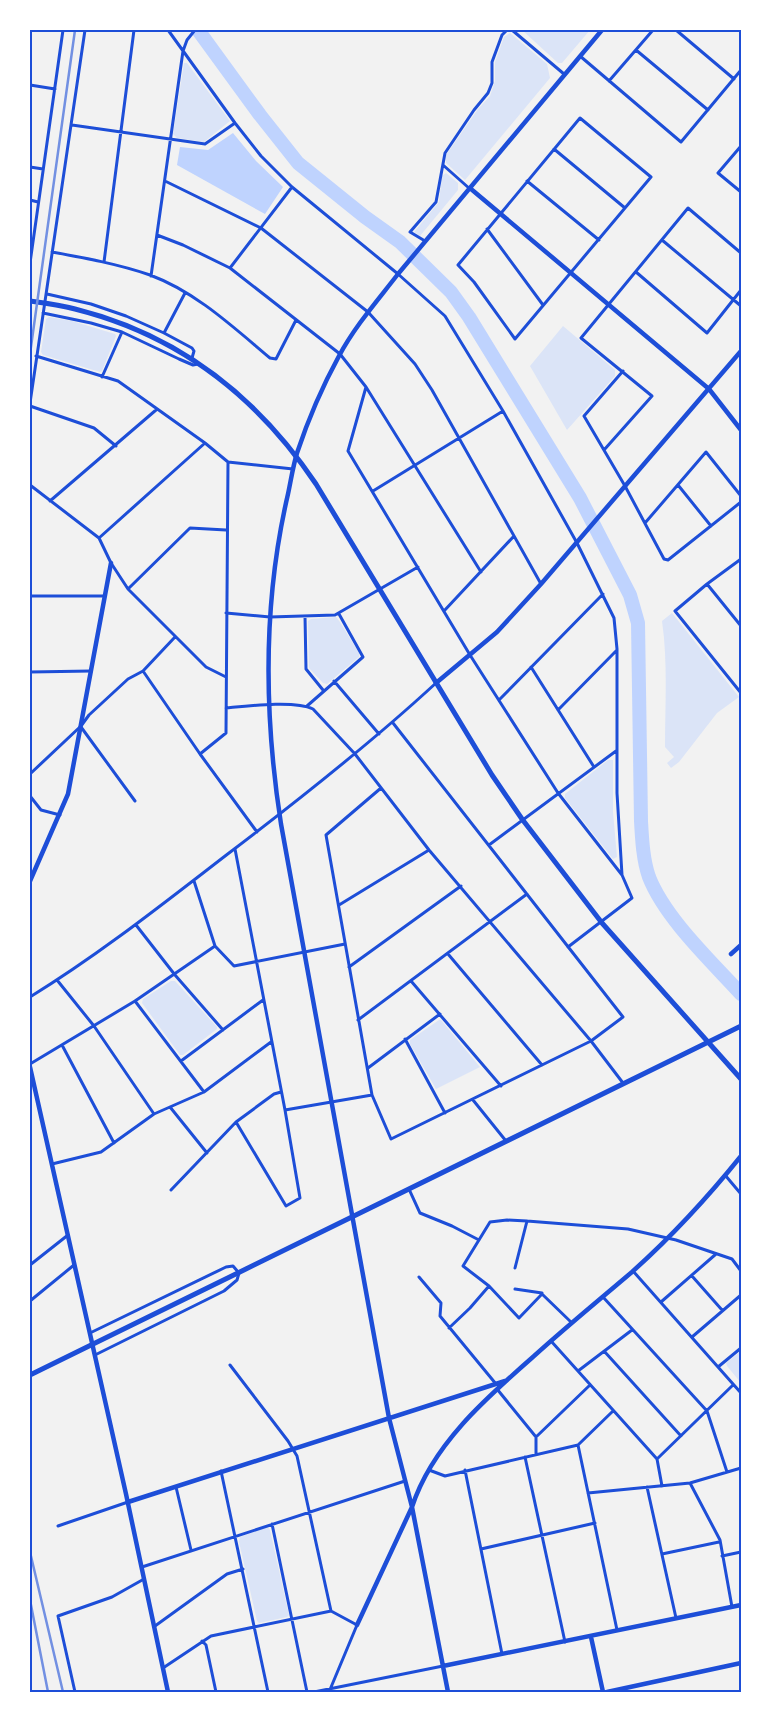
<svg xmlns="http://www.w3.org/2000/svg" width="771" height="1722" font-family="Lato,sans-serif">
	<style>
		.green { fill: #dbe4f7 }
		.water { fill: #bfd3fe }
		.lines { fill: none; stroke-linecap: round; stroke-linejoin: round }
		.river { stroke: #bfd3fe; stroke-width: 14 }
		.minor { stroke: #1d4ed8; stroke-width: 3 }
		.tertiary { stroke: #1d4ed8; stroke-width: 4.5 }
		.primary { stroke: #1d4ed8; stroke-width: 5 }
		.rail { stroke: #7290e2; stroke-width: 2.5 }
		.neatline { fill: none; stroke: #1d4ed8; stroke-width: 2 }
	</style>
	<rect width="100%" height="100%" fill="#f2f2f2"/>
	<path class="green" d="M 522,30 L 590,30 L 562,63 L 558,63 Z
		M 510,33 L 547,64 L 550,78 L 465,180 L 446,163 L 446,155 L 478,109 L 490,96 L 495,81 L 495,62 L 504,37 Z
		M 184,63 L 187,63 L 230,121 L 204,142 L 177,138 L 173,134 Z
		M 446,173 L 458,183 L 458,190 L 420,236 L 414,232 L 439,202 L 442,176 Z
		M 49,317 L 72,321 L 115,334 L 116,336 L 102,371 L 100,372 L 43,355 L 41,352 L 46,319 Z
		M 563,326 L 615,370 L 615,376 L 567,430 L 530,366 Z
		M 672,613 L 739,697 L 717,713 L 679,762 L 671,768 L 667,763 L 674,757 L 665,747 C 665,706 668,662 662,621 Z
		M 336,617 L 340,622 L 359,653 L 359,657 L 327,684 L 323,683 L 309,668 L 308,621 L 311,619 Z
		M 608,760 L 613,760 L 613,812 L 617,857 L 613,859 L 565,798 L 565,794 Z
		M 171,981 L 175,981 L 217,1027 L 217,1029 L 183,1055 L 180,1055 L 142,1003 L 143,999 Z
		M 439,1020 L 441,1020 L 480,1067 L 436,1089 L 410,1044 L 410,1040 Z
		M 741,1351 L 741,1383 L 727,1366 L 726,1363 Z
		M 268,1527 L 270,1530 L 289,1615 L 287,1617 L 259,1623 L 257,1621 L 239,1542 L 240,1537 Z"/>
	<path class="water" d="M 233,133 L 256,161 L 283,187 L 265,214 L 177,165 L 180,147 L 208,150 Z"/>
	<g class="lines">
		<path class="river" d="M 198,30 L 260,115 L 298,163 L 365,217 L 400,242 L 451,292 L 469,317 L 580,498 L 630,595 L 638,623 L 641,821 C 642,839 643,860 649,877 C 665,918 711,961 741,994"/>
		<path class="minor" d="M 168,30 L 235,123 L 261,156 L 292,187 L 398,274 L 445,316 L 503,411 L 577,543 L 614,618 L 617,649 L 617,793 L 622,875
			M 512,30 L 564,74
			M 676,30 L 734,79
			M 740,30 L 741,31
			M 636,50 L 708,110
			M 580,56 L 681,142 L 741,70
			M 609,81 L 653,30
			M 30,85 L 55,89
			M 580,118 L 651,177 L 515,339 L 474,282 L 458,265 Z
			M 72,125 L 205,144 L 235,123
			M 741,146 L 718,173 L 741,192
			M 554,149 L 625,208
			M 443,165 L 470,189
			M 30,167 L 43,169
			M 165,181 L 261,228 L 368,312 L 415,364 L 432,390 L 541,584
			M 527,181 L 599,240
			M 30,200 L 38,202
			M 487,229 L 543,305
			M 157,235 L 183,245 L 230,268 L 340,354 L 366,387 L 481,572
			M 662,240 L 741,306
			M 425,241 L 410,232 L 436,202 L 445,153 L 474,110 L 488,93 L 492,83 L 492,62 L 502,35 L 507,30
			M 52,252 C 85,258 118,264 150,275 C 196,292 233,327 270,358 L 276,359 L 296,320
			M 104,262 L 134,30
			M 30,263 L 63,30
			M 230,268 L 292,187
			M 636,272 L 707,333 L 741,290
			M 151,276 L 183,51 L 187,40 L 195,30
			M 47,294 L 91,304 L 126,316 L 164,333 L 192,348 L 194,351 L 192,358
			M 43,313 L 91,323 L 122,332 L 179,359 L 193,365 L 198,364
			M 164,333 L 185,293
			M 36,356 L 118,381 L 205,443 L 228,462 L 293,469
			M 623,371 L 584,416 L 625,486 L 664,559 L 668,560 L 741,502
			M 102,377 L 122,332
			M 366,387 L 348,451 L 470,655 L 558,793 L 622,875 L 632,898 L 568,947
			M 30,403 L 85,30
			M 30,406 L 94,428 L 116,446
			M 604,450 L 652,396 L 581,338 L 688,208 L 741,253
			M 30,485 L 99,538 L 111,563 L 128,589 L 206,667 L 226,677
			M 678,485 L 711,526
			M 373,491 L 503,411
			M 50,501 L 156,410
			M 645,523 L 706,452 L 741,496
			M 99,538 L 205,443
			M 741,559 L 707,584 L 675,611 L 741,693
			M 707,584 L 741,626
			M 128,589 L 190,528 L 226,530
			M 30,596 L 105,596
			M 444,611 L 514,536
			M 226,613 L 270,617 L 335,615 L 418,567
			M 305,616 L 306,669 L 323,690
			M 531,667 L 594,767
			M 143,671 L 200,754 L 257,832
			M 30,672 L 91,671
			M 334,681 L 379,734
			M 499,700 L 603,594
			M 307,706 L 363,657 L 339,614
			M 226,708 C 247,706 295,700 313,709 L 355,754 L 429,850 L 591,1041 L 623,1083
			M 558,710 L 617,650
			M 81,727 L 135,801
			M 200,754 L 226,733 L 228,462
			M 30,774 L 81,726 L 89,715 L 128,679 L 143,671 L 175,637
			M 381,788 L 326,835 L 372,1095 L 391,1139 L 591,1041 L 623,1017 L 393,723
			M 30,796 L 41,810 L 60,815
			M 489,845 L 616,751
			M 235,849 L 285,1110 L 300,1198 L 286,1206 L 236,1122
			M 194,881 L 215,946 L 234,966 L 345,944
			M 339,905 L 429,850
			M 136,925 L 175,975 L 223,1030
			M 448,954 L 542,1065
			M 349,967 L 461,886
			M 57,980 L 94,1026 L 154,1114
			M 411,981 L 501,1086
			M 30,997 C 100,954 164,903 229,853 C 300,799 370,744 436,683
			M 135,1001 L 204,1092
			M 358,1020 L 527,894
			M 405,1039 L 445,1113
			M 62,1045 L 114,1143
			M 181,1061 L 263,1000
			M 30,1064 L 135,1001 L 215,946
			M 368,1068 L 440,1014
			M 473,1100 L 506,1141
			M 170,1107 L 207,1153
			M 285,1110 L 372,1095
			M 52,1164 L 101,1152 L 154,1114 L 204,1092 L 271,1042
			M 725,1175 L 741,1194
			M 409,1189 L 420,1213 L 452,1226 L 479,1240
			M 171,1190 L 236,1122 L 274,1094 L 281,1092
			M 30,1265 L 68,1235
			M 515,1268 L 527,1221
			M 633,1271 L 741,1393
			M 692,1276 L 722,1310
			M 419,1277 L 441,1303 L 440,1316 L 496,1384
			M 515,1289 L 542,1293
			M 603,1297 L 707,1411 L 727,1472
			M 30,1301 L 74,1265
			M 661,1302 L 716,1254
			M 572,1323 L 542,1294 L 519,1318 L 489,1286 L 463,1266 L 490,1222 L 507,1220 L 527,1221 L 628,1229 L 676,1240 L 732,1259 L 741,1271
			M 449,1328 L 470,1308 L 489,1286
			M 90,1333 L 226,1267 L 233,1266 L 239,1273 L 237,1280 L 224,1291 L 95,1355
			M 692,1337 L 741,1295
			M 551,1341 L 657,1459 L 662,1486
			M 604,1351 L 681,1436
			M 230,1365 L 288,1441 L 297,1456 L 331,1611
			M 718,1367 L 741,1348
			M 578,1371 L 632,1330
			M 497,1389 L 536,1437 L 536,1454
			M 536,1437 L 590,1385
			M 578,1445 L 617,1630
			M 525,1457 L 565,1642
			M 657,1459 L 733,1385
			M 429,1470 L 445,1476 L 578,1445 L 613,1411
			M 465,1470 L 502,1654
			M 221,1471 L 268,1692
			M 690,1483 L 720,1540 L 732,1607
			M 176,1487 L 191,1550
			M 647,1487 L 676,1618
			M 588,1493 L 690,1483 L 741,1468
			M 272,1524 L 307,1692
			M 58,1526 L 128,1502
			M 481,1549 L 595,1523
			M 662,1554 L 719,1542
			M 722,1556 L 741,1552
			M 142,1567 L 405,1481
			M 155,1626 L 227,1574 L 243,1569
			M 202,1641 L 206,1645 L 216,1692
			M 163,1668 L 211,1636 L 331,1611 L 357,1625 L 329,1692
			M 75,1692 L 58,1616 L 112,1597 L 144,1579
			M 314,1692 L 443,1666"/>
		<path class="tertiary" d="M 471,189 L 709,389 L 741,430
			M 436,683 L 497,632 L 541,584 L 741,351
			M 30,881 L 68,794 L 111,563
			M 731,954 L 741,945
			M 30,1067 L 126,1494 L 168,1692
			M 128,1502 L 505,1381
			M 357,1625 L 412,1507 C 432,1445 486,1398 534,1356 C 566,1327 599,1300 632,1272 C 671,1237 708,1197 741,1156
			M 591,1637 L 603,1692
			M 443,1666 L 741,1605
			M 448,1692 L 412,1507 L 389,1418 L 281,824 C 264,715 263,601 288,494 C 291,480 293,466 297,453 C 308,420 322,387 339,356 C 355,326 378,300 398,274 L 602,30
			M 607,1692 L 741,1663"/>
		<path class="primary" d="M 30,301 C 45,303 60,305 75,309 C 179,335 257,396 316,484 L 492,775 L 522,819 L 602,923 L 741,1079
			M 30,1375 L 741,1026"/>
		<path class="rail" d="M 30,354 L 75,30
			M 30,1552 L 63,1692
			M 30,1600 L 48,1692"/>
	</g>
	<rect width="771" height="1722" fill="none" stroke="#ffffff" stroke-width="62"/>
	<rect x="31" y="31" width="709" height="1660" class="neatline"/>
</svg>
